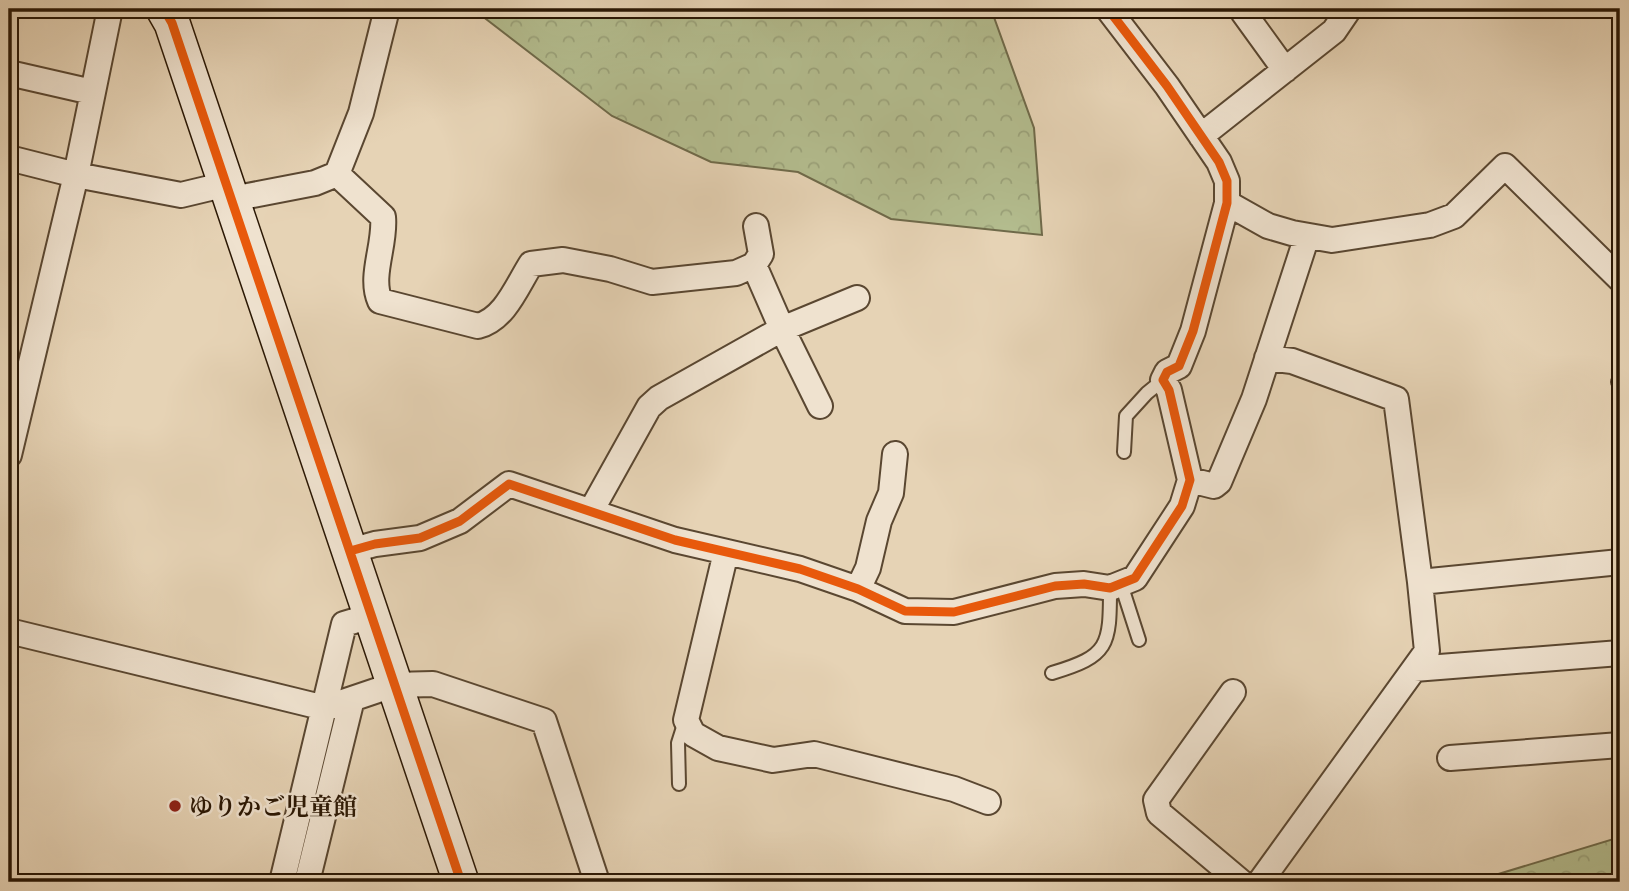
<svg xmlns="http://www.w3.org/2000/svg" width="1629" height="891" font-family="'EB Garamond','Noto Serif JP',serif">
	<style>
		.forest { fill: url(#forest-crowns); stroke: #6f6a4a; stroke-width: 2 }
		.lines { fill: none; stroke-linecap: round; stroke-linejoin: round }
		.lane-casing { stroke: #5a4731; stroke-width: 16 }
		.street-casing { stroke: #5a4731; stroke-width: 28 }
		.secondary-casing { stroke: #2b1805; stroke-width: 38 }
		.lane { stroke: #efe2cf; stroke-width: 12 }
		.street { stroke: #efe2cf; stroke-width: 24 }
		.secondary { stroke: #efe2cf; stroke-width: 35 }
		.cycleway-casing { stroke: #efe2cf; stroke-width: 13 }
		.cycleway { stroke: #e8590c; stroke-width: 9 }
		.poi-dot { fill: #8f2418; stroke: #efe2cf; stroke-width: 2.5 }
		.labels { text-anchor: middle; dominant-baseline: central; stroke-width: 5; stroke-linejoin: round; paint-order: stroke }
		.poi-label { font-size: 24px; font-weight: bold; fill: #2b1805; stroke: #efe2cf; text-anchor: start }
	</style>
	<defs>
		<pattern id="forest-crowns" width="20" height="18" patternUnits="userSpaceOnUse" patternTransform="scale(1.75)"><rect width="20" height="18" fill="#b3bc8e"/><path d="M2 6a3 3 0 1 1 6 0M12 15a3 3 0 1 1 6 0" fill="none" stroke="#9aa179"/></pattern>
	</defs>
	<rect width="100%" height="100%" fill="#e6d3b5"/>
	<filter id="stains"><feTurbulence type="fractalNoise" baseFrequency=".00286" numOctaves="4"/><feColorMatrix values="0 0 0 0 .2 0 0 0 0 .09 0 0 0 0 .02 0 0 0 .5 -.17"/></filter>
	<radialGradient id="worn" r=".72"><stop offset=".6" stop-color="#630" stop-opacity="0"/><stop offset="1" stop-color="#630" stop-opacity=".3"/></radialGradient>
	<path class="forest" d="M 473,9 L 991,9 L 1034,128 L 1042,235 L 891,219 L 798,172 L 711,162 L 612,116 Z
		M 1620,837 L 1620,882 L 1472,882 Z"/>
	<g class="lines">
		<g class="lane-casing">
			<path id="lane" d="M 1618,382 L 1620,380
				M 1124,452 L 1126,416 L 1147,393 L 1163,380
				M 1121,584 L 1139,640
				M 1052,673 C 1109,656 1110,646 1110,588
				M 679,784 L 678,743 L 685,721"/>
		</g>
		<g class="street-casing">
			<path id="street" d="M 1243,12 L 1285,70
				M 9,73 L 92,92
				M 1201,136 L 1334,31 L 1349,9
				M 9,158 L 76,175 L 181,195 L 227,184
				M 337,174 L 383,217 C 386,244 369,276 380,301 L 478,326 C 505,319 517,286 531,264 L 563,260 L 610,269 L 652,282 L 736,273 L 754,265 L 761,254 L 756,226
				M 232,199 L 315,183 L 337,174 L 361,113 L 387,9
				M 1227,203 L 1268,226 L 1292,233 L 1332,240 L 1430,225 L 1454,216 L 1505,166 L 1620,279
				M 754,265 L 782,329 L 820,406
				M 1267,358 L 1292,361 L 1396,399 L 1420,582
				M 9,455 L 76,175 L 110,9
				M 1190,480 L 1214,486 L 1219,482 L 1254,399 L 1307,236
				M 591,511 L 649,407 L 659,398 L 782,329 L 857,298
				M 350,551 L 375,544 L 420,538 L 460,521 L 509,484 L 675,540 L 800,569 L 858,589 L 905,611 L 954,612 L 1055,586 L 1084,584 L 1110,588 L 1135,578 L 1182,506 L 1190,480 L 1169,390 L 1163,380 L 1167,372 L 1179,366 L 1193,331 L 1227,203 L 1227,181 L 1219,162 L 1167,86 L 1108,9
				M 726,552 L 686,720 L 693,734 L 718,748 L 773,760 L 814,754 L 954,789 L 988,802
				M 858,589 L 868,568 L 879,521 L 891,493 L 895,454
				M 9,631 L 325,708 L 393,685 L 433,684 L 544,721 L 597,882
				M 1414,669 L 1620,653
				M 1233,692 L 1156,800 L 1159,813 L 1241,882
				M 1450,758 L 1620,745
				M 282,882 L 344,624 L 371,616
				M 307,882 L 352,699
				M 1260,882 L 1427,651 L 1420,582 L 1620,562"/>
		</g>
		<g class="secondary-casing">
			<path id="secondary" d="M 164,9 L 172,23 L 461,882"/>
		</g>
		<use href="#lane" class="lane"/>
		<use href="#street" class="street"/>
		<use href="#secondary" class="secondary"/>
		<g class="cycleway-casing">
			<path id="cycleway" d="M 164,9 L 172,23 L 461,882
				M 350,551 L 375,544 L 420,538 L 460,521 L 509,484 L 675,540 L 800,569 L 858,589 L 905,611 L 954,612 L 1055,586 L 1084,584 L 1110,588 L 1135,578 L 1182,506 L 1190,480 L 1169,390 L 1163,380 L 1167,372 L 1179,366 L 1193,331 L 1227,203 L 1227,181 L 1219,162 L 1167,86 L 1108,9"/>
		</g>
		<use href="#cycleway" class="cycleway"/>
	</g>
	<circle class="poi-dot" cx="175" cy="806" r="7"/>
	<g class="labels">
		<g class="poi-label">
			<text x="189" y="806">ゆりかご児童館</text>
		</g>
	</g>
	<rect width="1629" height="891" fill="none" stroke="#e6d3b5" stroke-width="35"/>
	<rect x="10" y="10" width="1608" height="870" fill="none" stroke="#2b1805" stroke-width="3.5"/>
	<rect x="18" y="18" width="1594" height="856" fill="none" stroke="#2b1805" stroke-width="2"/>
	<rect width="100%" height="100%" filter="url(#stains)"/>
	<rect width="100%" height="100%" fill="url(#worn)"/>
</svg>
